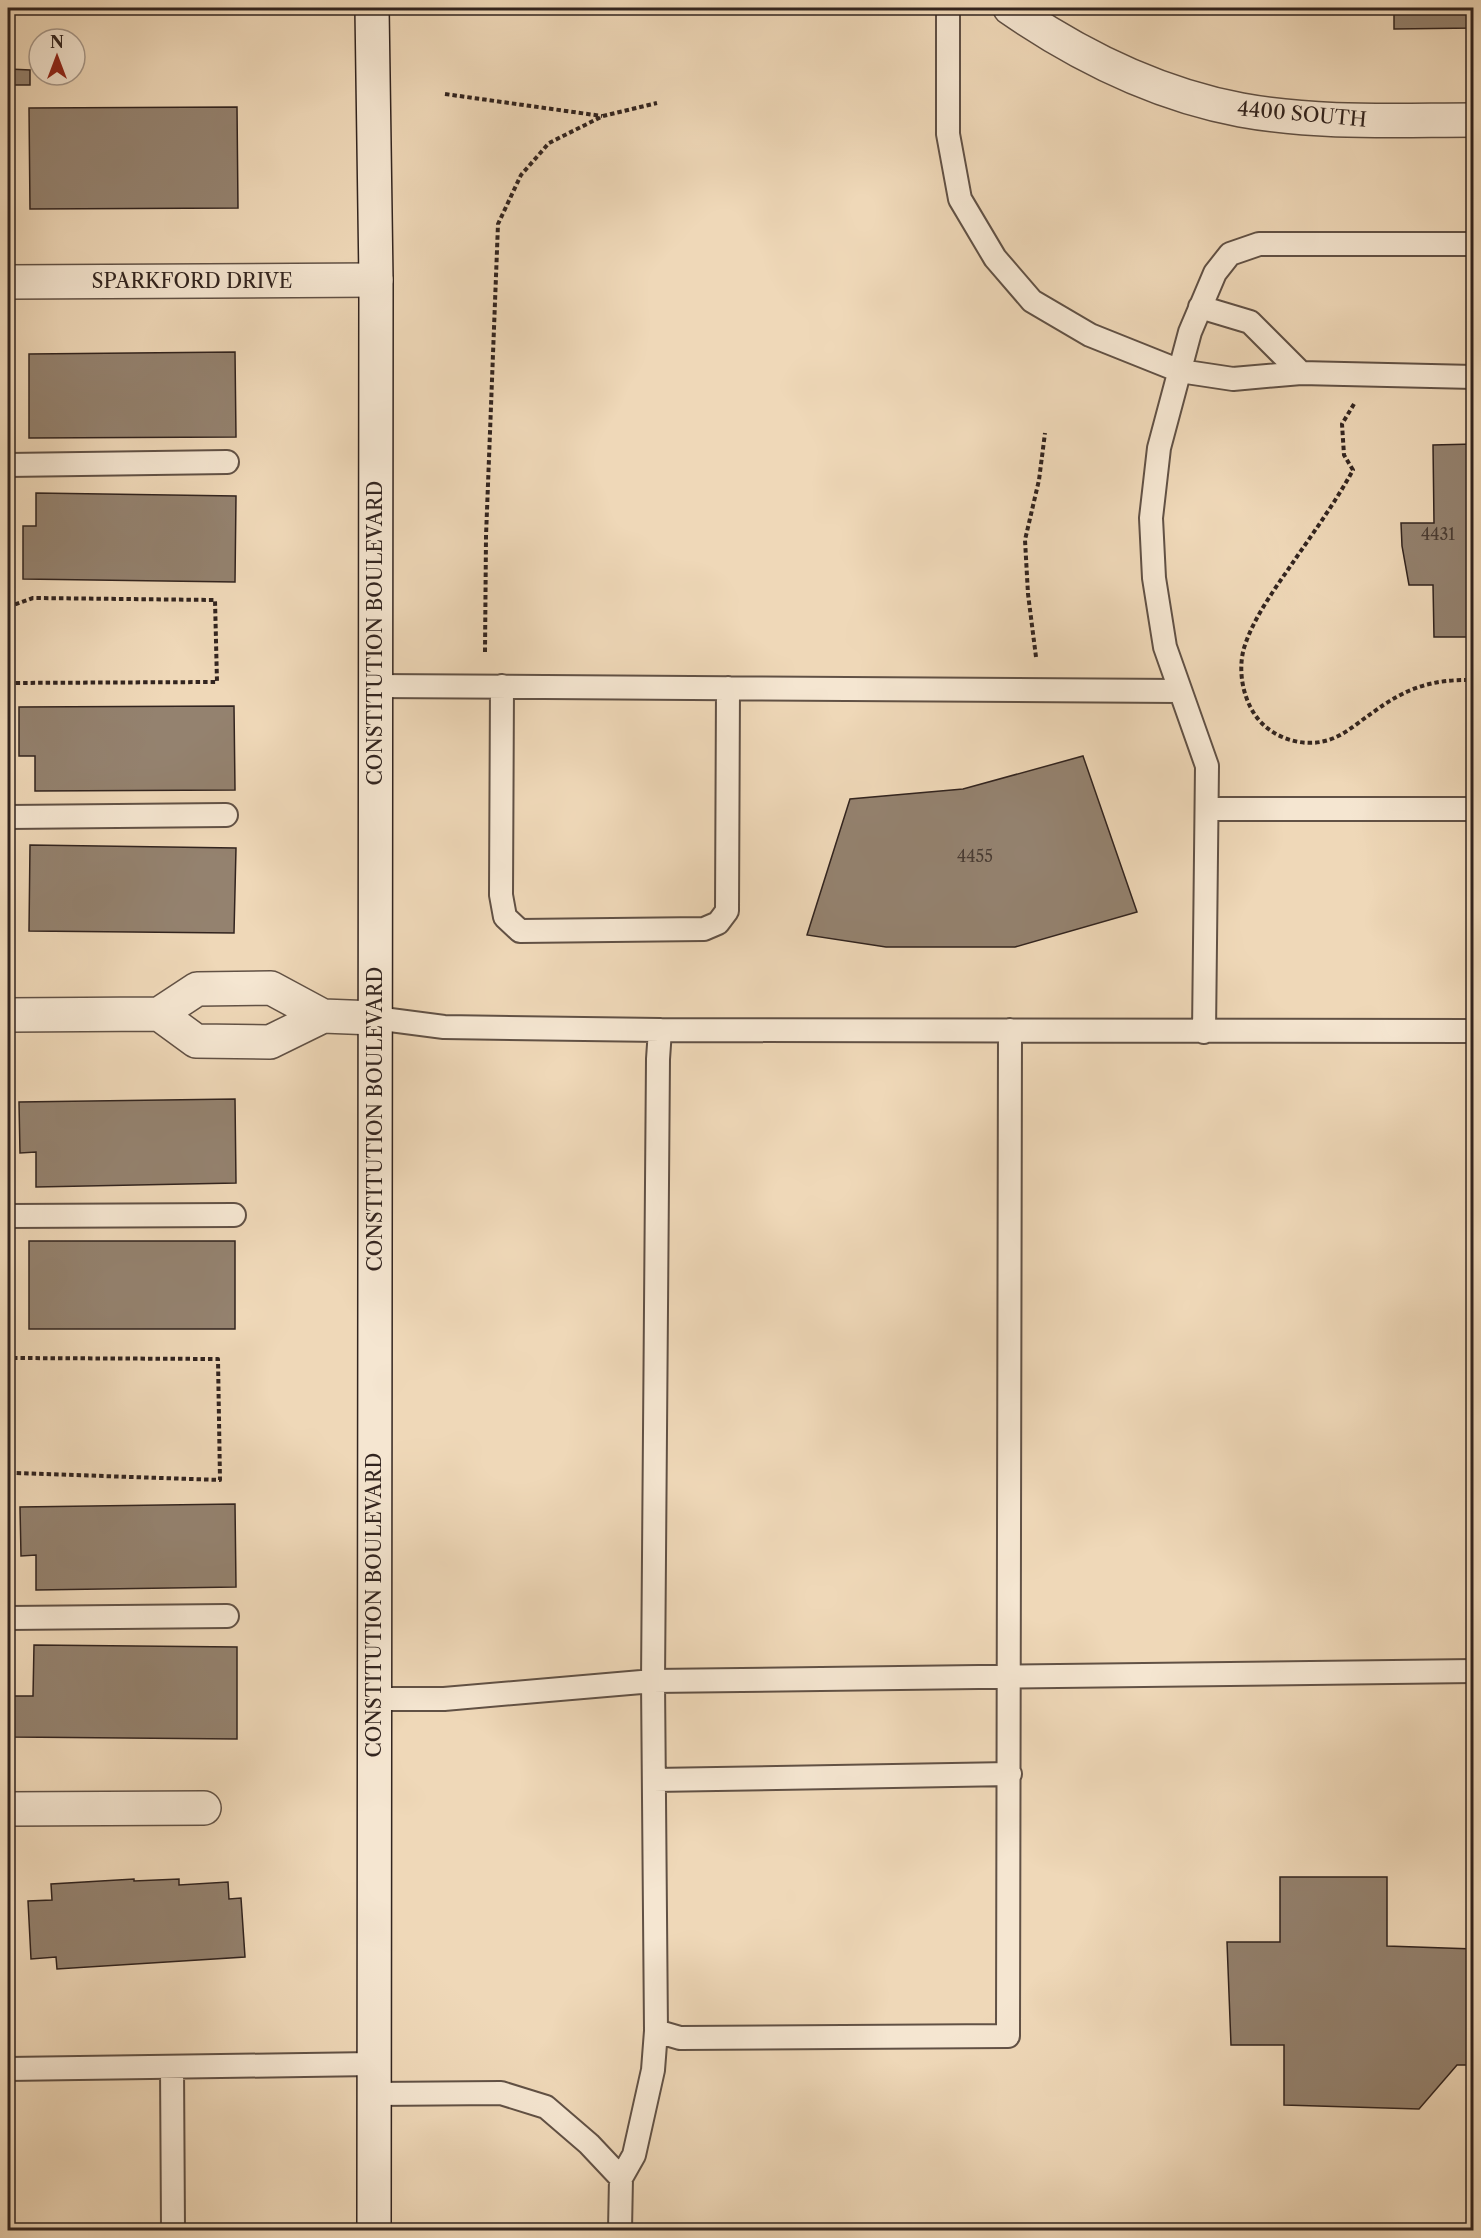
<svg xmlns="http://www.w3.org/2000/svg" width="1481" height="2238" font-family="'Libre Caslon Text',serif">
	<style>
		.building { fill: #94826f; stroke: #32241f; stroke-width: 1.5 }
		.lines { fill: none; stroke-linecap: round; stroke-linejoin: round }
		.lane-casing { stroke: #615145; stroke-width: 26 }
		.street-casing { stroke: #615145; stroke-width: 36 }
		.secondary-casing { stroke: #32241f; stroke-width: 36 }
		.path { stroke: #32241f; stroke-width: 4; stroke-dasharray: 4.5 3; stroke-linecap: butt }
		.lane { stroke: #f5e6d1; stroke-width: 22 }
		.street { stroke: #f5e6d1; stroke-width: 33 }
		.secondary { stroke: #f5e6d1; stroke-width: 33 }
		.labels { text-anchor: middle; dominant-baseline: central; stroke-width: 5; stroke-linejoin: round; paint-order: stroke }
		.number-label { font-size: 16px; fill: #4a3c33 }
		.street-label { font-size: 20px; fill: #32241f; stroke: #f5e6d1 }
	</style>
	<rect width="100%" height="100%" fill="#efd8b8"/>
	<filter id="stains"><feTurbulence type="fractalNoise" baseFrequency=".00333" numOctaves="4"/><feColorMatrix values="0 0 0 0 .2 0 0 0 0 .09 0 0 0 0 .02 0 0 0 .5 -.17"/></filter>
	<radialGradient id="worn" r=".72"><stop offset=".6" stop-color="#630" stop-opacity="0"/><stop offset="1" stop-color="#630" stop-opacity=".3"/></radialGradient>
	<path class="building" d="M 1394,8 L 1474,8 L 1474,28 L 1394,29 Z
		M 9,69 L 30,70 L 30,85 L 9,85 Z
		M 237,107 L 238,208 L 30,209 L 29,108 Z
		M 235,352 L 236,437 L 29,438 L 29,354 Z
		M 1474,444 L 1474,637 L 1434,637 L 1433,585 L 1409,585 L 1402,546 L 1401,523 L 1434,523 L 1433,445 Z
		M 36,493 L 236,496 L 235,582 L 23,579 L 23,526 L 36,526 Z
		M 234,706 L 235,790 L 35,791 L 35,756 L 19,756 L 19,707 Z
		M 1083,756 L 1137,912 L 1015,947 L 886,947 L 807,935 L 850,799 L 963,789 Z
		M 30,845 L 236,848 L 234,933 L 29,931 Z
		M 235,1099 L 236,1183 L 36,1187 L 36,1152 L 20,1153 L 19,1102 Z
		M 29,1241 L 235,1241 L 235,1329 L 29,1329 Z
		M 235,1504 L 236,1587 L 36,1590 L 36,1555 L 21,1556 L 20,1507 Z
		M 34,1645 L 237,1647 L 237,1739 L 13,1737 L 14,1696 L 33,1696 Z
		M 1280,1877 L 1387,1877 L 1387,1946 L 1474,1949 L 1474,2065 L 1457,2065 L 1419,2109 L 1284,2105 L 1284,2045 L 1231,2045 L 1227,1942 L 1280,1942 Z
		M 134,1879 L 134,1881 L 179,1879 L 179,1885 L 228,1882 L 229,1899 L 241,1898 L 245,1957 L 57,1969 L 56,1957 L 31,1959 L 28,1901 L 52,1900 L 51,1884 Z"/>
	<g class="lines">
		<g class="lane-casing">
			<path id="lane" d="M 948,8 L 948,134 L 960,199 L 995,258 L 1032,301 L 1090,335 L 1180,371 L 1233,379 L 1301,373 L 1474,377
				M 1200,307 L 1250,322 L 1301,373
				M 8,465 L 227,462
				M 375,686 L 1180,691
				M 502,686 L 501,895 L 505,917 L 520,931 L 704,929 L 718,923 L 727,911 L 728,688
				M 1207,809 L 1474,809
				M 8,817 L 226,815
				M 375,1018 L 444,1027 L 660,1030 L 1474,1031
				M 1204,1032 L 1207,766 L 1165,647 L 1154,578 L 1151,518 L 1159,448 L 1190,332 L 1215,273 L 1230,254 L 1259,244 L 1474,244
				M 8,1216 L 234,1215
				M 8,1618 L 227,1616
				M 373,1699 L 444,1699 L 653,1681 L 1474,1671
				M 654,1780 L 1010,1774
				M 656,2031 L 680,2038 L 1008,2036 L 1010,1030
				M 172,2067 L 173,2230
				M 8,2069 L 373,2064
				M 373,2094 L 501,2093 L 546,2107 L 589,2144 L 621,2178 L 620,2230
				M 621,2178 L 634,2155 L 653,2070 L 656,2031 L 653,1681 L 658,1059 L 660,1030"/>
		</g>
		<g class="street-casing">
			<path id="street" d="M 1010,8 C 1081,57 1156,94 1241,110 C 1318,124 1396,120 1474,120
				M 8,282 L 376,280
				M 159,1014 L 196,1041 L 270,1042 L 323,1016
				M 8,1015 L 159,1014 L 197,989 L 271,988 L 323,1016 L 375,1018
				M 8,1809 L 204,1808"/>
		</g>
		<g class="secondary-casing">
			<path id="secondary" d="M 372,8 L 376,280 L 374,2230"/>
		</g>
		<path class="path" d="M 445,94 L 602,116
			M 1354,404 L 1342,424 L 1344,455 L 1353,470 C 1336,501 1316,529 1296,558 C 1277,586 1254,616 1244,648 C 1236,676 1246,714 1270,730 C 1288,743 1313,747 1334,738 C 1348,732 1360,721 1372,713 C 1406,688 1431,679 1474,680
			M 8,607 L 33,598 L 215,600 L 217,682 L 9,683
			M 485,652 L 486,536 L 498,224 L 521,175 L 549,143 L 603,116 L 657,103
			M 1036,657 L 1028,594 L 1025,540 L 1039,480 L 1045,433
			M 13,1358 L 218,1359 L 220,1480 L 15,1473"/>
		<use href="#lane" class="lane"/>
		<use href="#street" class="street"/>
		<use href="#secondary" class="secondary"/>
	</g>
	<g class="labels">
		<g class="number-label">
			<text x="1438" y="534">4431</text>
			<text x="975" y="856">4455</text>
		</g>
		<g class="street-label">
			<text transform="translate(1302 114) rotate(5)">4400 SOUTH</text>
			<text x="192" y="281">SPARKFORD DRIVE</text>
			<text transform="translate(375 633) rotate(-90)">CONSTITUTION BOULEVARD</text>
			<text transform="translate(375 1119) rotate(-90)">CONSTITUTION BOULEVARD</text>
			<text transform="translate(374 1605) rotate(-90)">CONSTITUTION BOULEVARD</text>
		</g>
	</g>
	<rect width="1481" height="2238" fill="none" stroke="#efd8b8" stroke-width="30"/>
	<rect x="9" y="9" width="1463" height="2220" fill="none" stroke="#32241f" stroke-width="3"/>
	<rect x="15" y="15" width="1451" height="2208" fill="none" stroke="#32241f" stroke-width="1.5"/>
	<g transform="translate(57 57)"><circle r="28" fill="#f5e6d1" stroke="#a7988a" stroke-width="1.5"/>
	<path d="M0-4.5L10 22L0 15L-10 22Z" fill="#8f2418"/>
	<text y="-9" font-size="16" font-weight="bold" text-anchor="middle" fill="#32241f">N</text>
	</g>
	<rect width="100%" height="100%" filter="url(#stains)"/>
	<rect width="100%" height="100%" fill="url(#worn)"/>
</svg>
